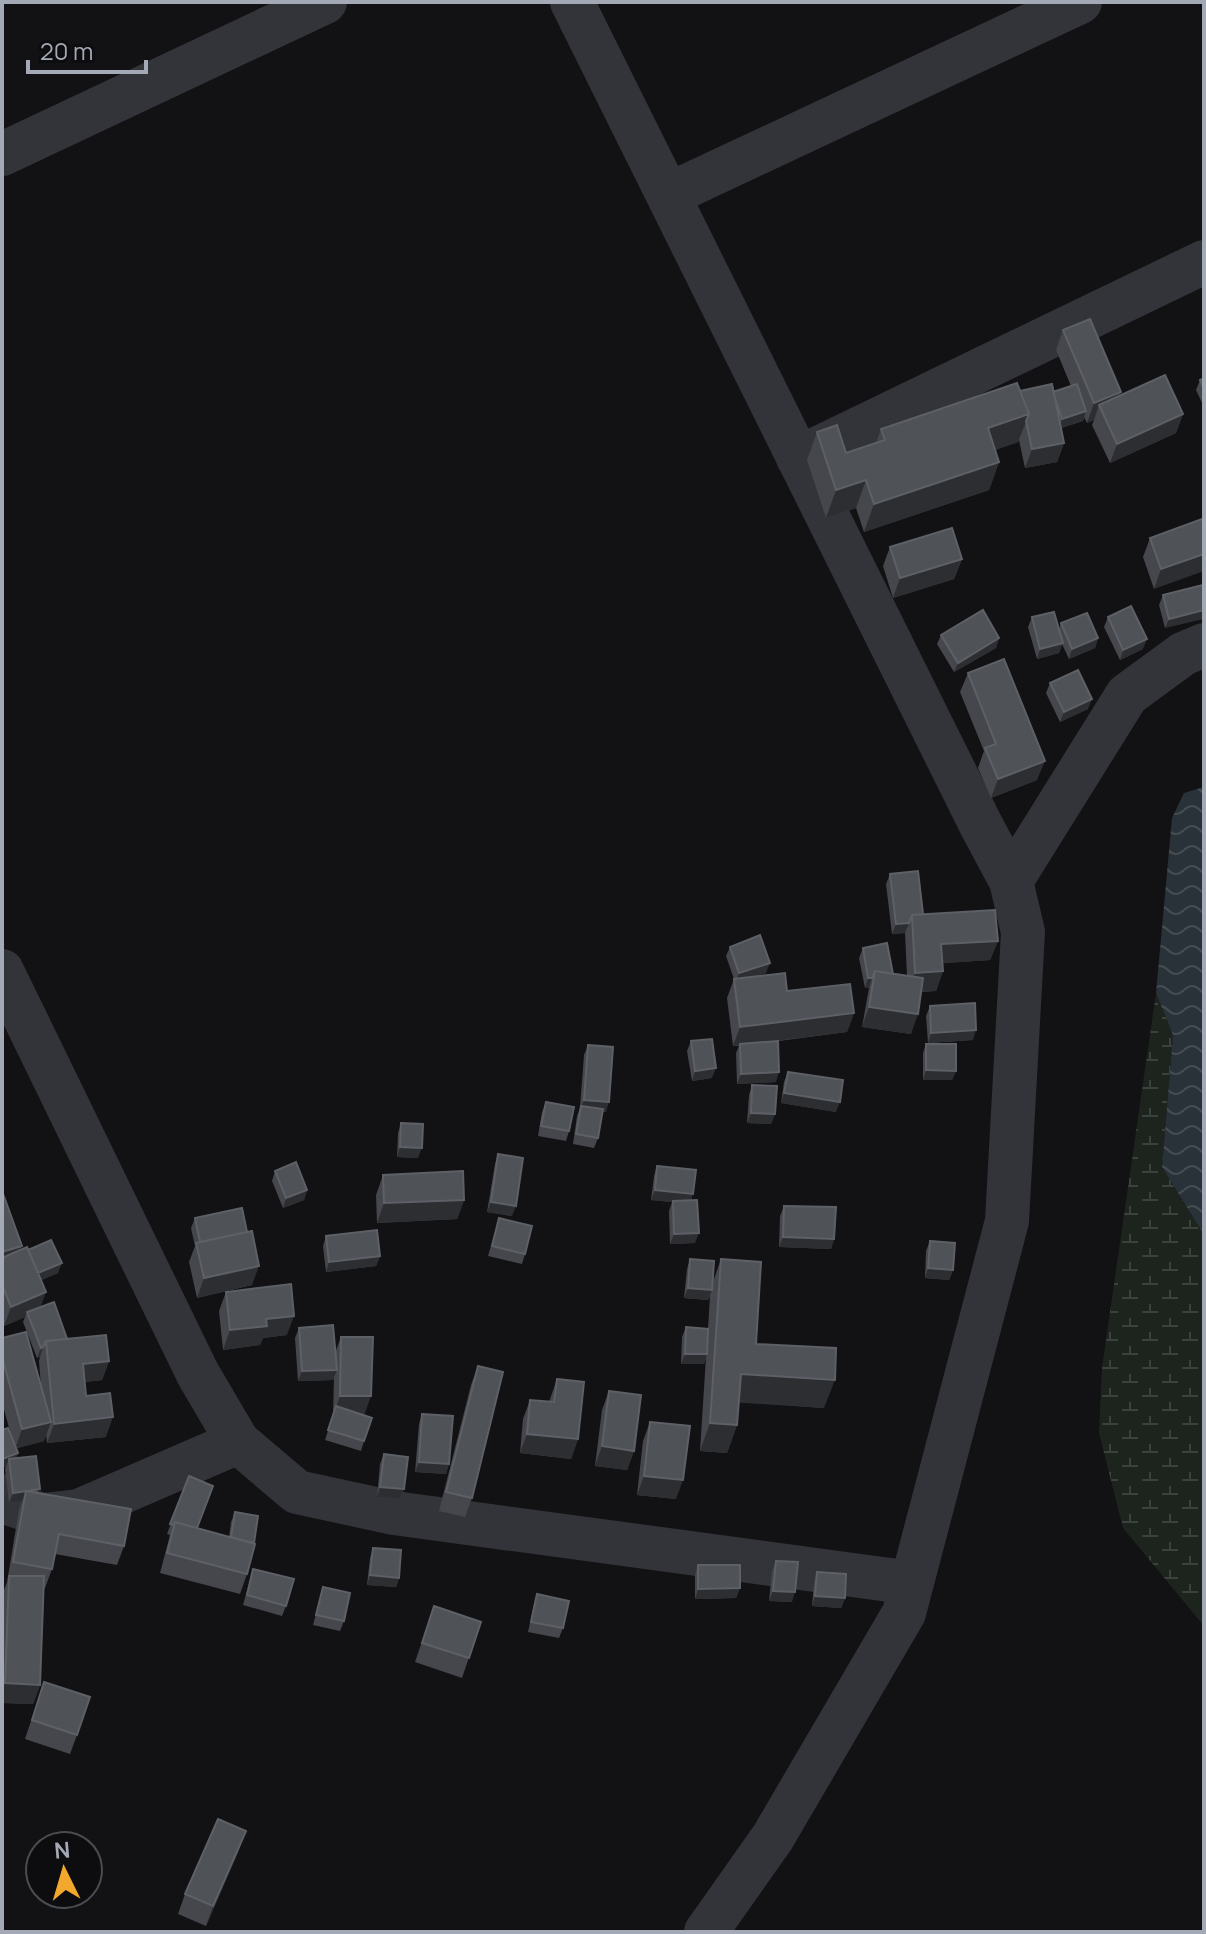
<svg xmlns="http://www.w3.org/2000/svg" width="1206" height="1934" font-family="Manrope,sans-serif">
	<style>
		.wetland { fill: url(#wetland-marsh) }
		.water { fill: url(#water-waves) }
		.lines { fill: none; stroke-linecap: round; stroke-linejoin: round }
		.minor { stroke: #333439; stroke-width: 44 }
		.wall { fill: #45474c }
		.shaded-wall { fill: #2c2e31 }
		.building { fill: #4f5257; stroke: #5d6066; stroke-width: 2 }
	</style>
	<defs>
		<pattern id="wetland-marsh" width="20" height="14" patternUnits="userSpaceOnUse" patternTransform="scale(2)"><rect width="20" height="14" fill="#1d241d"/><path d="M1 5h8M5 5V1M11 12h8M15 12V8" fill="none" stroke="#3b413c"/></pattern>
		<pattern id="water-waves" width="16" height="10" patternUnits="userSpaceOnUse" patternTransform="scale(2)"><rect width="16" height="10" fill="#293238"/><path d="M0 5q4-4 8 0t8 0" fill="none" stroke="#454d53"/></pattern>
	</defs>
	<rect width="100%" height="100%" fill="#121214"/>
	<path class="wetland" d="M 1156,993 L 1173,1035 L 1162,1167 L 1204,1235 L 1204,1626 L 1123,1528 L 1099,1433 L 1102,1368 Z"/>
	<path class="water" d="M 1204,787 L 1204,1235 L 1162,1167 L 1173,1035 L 1156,993 L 1172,818 L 1184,793 Z"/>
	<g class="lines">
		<path class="minor" d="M 572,2 L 981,825 L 1011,881 L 1023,932 L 1007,1221 L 904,1613 L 773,1837 L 706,1932
			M 2,154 L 325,2
			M 668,195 L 1080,2
			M 798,458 L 1204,262
			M 1011,881 L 1127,695 L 1183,654 L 1204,645
			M 2,971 L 198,1374 L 238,1442 L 297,1492 L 394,1513 L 912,1583
			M 2,1496 L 13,1505 L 43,1515 L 79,1511 L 238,1442"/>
	</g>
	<path class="wall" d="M 1063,330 L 1120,396 L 1183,414 L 1176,433 L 1110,463 L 1092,425 L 1094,420 L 1087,423 L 1084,417 L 1083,421 L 1061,428 L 1064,443 L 1057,462 L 1025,468 L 1019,440 L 1018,442 L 995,450 L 999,462 L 989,490 L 864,532 L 856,508 L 826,518 L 807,460 L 817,432 L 846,453 L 876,443 L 881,429 L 1020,391 L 1054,391 L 1071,386 L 1056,350 Z
		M 1204,378 L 1204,407 L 1196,390 L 1200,380 Z
		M 1202,519 L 1154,589 L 1143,557 L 1150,538 Z
		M 890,547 L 962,559 L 954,579 L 893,598 L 883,566 Z
		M 1204,589 L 1165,628 L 1159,605 L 1163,595 Z
		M 1032,617 L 1059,629 L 1061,623 L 1098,638 L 1095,648 L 1069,659 L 1062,644 L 1059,653 L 1037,659 L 1028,627 Z
		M 1108,617 L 1143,649 L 1120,660 L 1104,627 Z
		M 941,635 L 999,638 L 996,648 L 954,672 L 937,644 Z
		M 968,673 L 1037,780 L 991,798 L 978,768 L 984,751 L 960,692 Z
		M 1050,683 L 1088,709 L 1060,722 L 1046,693 Z
		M 890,874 L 923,914 L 998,941 L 990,960 L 942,963 L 943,971 L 936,991 L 921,992 L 911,1034 L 862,1027 L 869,988 L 865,988 L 859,958 L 863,948 L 893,974 L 907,976 L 905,933 L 892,934 L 886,884 Z
		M 730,947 L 766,973 L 755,976 L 787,991 L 854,1013 L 847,1032 L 771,1042 L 776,1082 L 737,1084 L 736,1053 L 739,1046 L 733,1046 L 727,998 L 734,979 L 726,956 Z
		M 930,1006 L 973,1040 L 928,1043 L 926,1016 Z
		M 691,1041 L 712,1078 L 692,1081 L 687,1051 Z
		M 926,1044 L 956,1071 L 952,1080 L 923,1080 L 923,1053 Z
		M 588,1045 L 606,1112 L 602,1112 L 598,1138 L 594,1148 L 573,1144 L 577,1116 L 580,1108 L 584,1055 Z
		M 788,1072 L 836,1112 L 781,1103 L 784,1082 Z
		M 752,1085 L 775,1114 L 771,1124 L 747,1123 L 749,1095 Z
		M 546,1102 L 569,1131 L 566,1141 L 538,1136 L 542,1112 Z
		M 401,1123 L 418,1158 L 397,1157 L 398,1133 Z
		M 498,1154 L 512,1216 L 487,1212 L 495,1164 Z
		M 657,1166 L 691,1200 L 695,1243 L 670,1244 L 669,1211 L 672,1202 L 651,1200 L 654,1176 Z
		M 275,1171 L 307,1190 L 304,1200 L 283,1208 L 272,1181 Z
		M 383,1175 L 464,1200 L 457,1219 L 377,1223 L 376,1195 Z
		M 2,1191 L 20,1250 L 28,1250 L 58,1273 L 41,1280 L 41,1307 L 67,1339 L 109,1361 L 102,1380 L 84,1382 L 86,1396 L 106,1437 L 47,1443 L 46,1434 L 44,1441 L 16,1448 L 18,1453 L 16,1458 L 39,1493 L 124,1546 L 117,1565 L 55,1554 L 52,1569 L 45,1588 L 44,1588 L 40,1685 L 33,1704 L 2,1703 L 2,1595 L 7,1582 L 19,1510 L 22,1501 L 9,1503 L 5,1469 L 6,1466 L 2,1468 L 2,1430 L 12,1439 L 2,1402 L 2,1338 L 41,1388 L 39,1361 L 40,1357 L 37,1358 L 23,1322 L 25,1317 L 4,1326 L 2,1321 Z
		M 784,1206 L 834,1239 L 831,1249 L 779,1247 L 780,1216 Z
		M 195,1218 L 252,1285 L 197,1298 L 189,1262 L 195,1246 L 191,1228 Z
		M 499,1218 L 525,1254 L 522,1264 L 488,1256 Z
		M 326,1236 L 380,1256 L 376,1266 L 326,1272 L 323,1246 Z
		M 930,1241 L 953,1270 L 949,1280 L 925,1278 L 926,1251 Z
		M 690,1259 L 713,1282 L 721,1259 L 756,1344 L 824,1408 L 739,1402 L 737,1425 L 727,1453 L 700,1451 L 706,1357 L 704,1364 L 681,1364 L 682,1337 L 686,1327 L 708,1329 L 710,1296 L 708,1300 L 684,1298 L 687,1269 Z
		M 226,1292 L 287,1335 L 263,1338 L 260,1345 L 223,1350 L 219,1311 Z
		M 299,1328 L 335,1353 L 341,1337 L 364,1415 L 364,1441 L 361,1451 L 325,1440 L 333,1415 L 334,1377 L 333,1380 L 298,1381 L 295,1338 Z
		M 478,1366 L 472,1498 L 465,1517 L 439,1511 L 471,1385 Z
		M 557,1379 L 578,1439 L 571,1459 L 520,1453 L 523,1419 L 530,1400 L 549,1402 Z
		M 609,1391 L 634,1451 L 627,1470 L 595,1466 L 602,1410 Z
		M 422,1414 L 449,1464 L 446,1474 L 415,1472 L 419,1424 Z
		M 650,1422 L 676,1499 L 637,1495 L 643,1441 Z
		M 384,1454 L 404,1489 L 400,1499 L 377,1497 L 380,1464 Z
		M 189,1476 L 197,1528 L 229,1537 L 231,1522 L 235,1512 L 247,1574 L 240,1594 L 160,1573 L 170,1535 L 167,1534 Z
		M 373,1548 L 399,1578 L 396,1587 L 367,1585 L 370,1558 Z
		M 776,1561 L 792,1602 L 769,1601 L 772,1571 Z
		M 698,1565 L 740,1588 L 736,1598 L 695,1599 L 695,1575 Z
		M 253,1569 L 286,1606 L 282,1616 L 243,1605 Z
		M 817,1572 L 845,1598 L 841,1608 L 812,1606 L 814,1582 Z
		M 323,1587 L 344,1621 L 340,1631 L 313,1625 Z
		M 537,1594 L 563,1628 L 559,1638 L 528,1632 L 534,1604 Z
		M 434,1606 L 481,1622 L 462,1678 L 415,1662 Z
		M 44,1682 L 77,1735 L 70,1754 L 25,1739 Z
		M 239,1850 L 206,1926 L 178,1914 L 185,1894 Z"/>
	<path class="shaded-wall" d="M 1121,392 L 1114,411 L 1099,405 L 1094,420 L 1087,423 L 1094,403 Z
		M 1086,411 L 1083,421 L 1058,429 L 1062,419 Z
		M 1029,414 L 1018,442 L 978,456 L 988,428 Z
		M 1183,414 L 1176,433 L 1110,463 L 1117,444 Z
		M 1064,443 L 1057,462 L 1025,468 L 1032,449 Z
		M 999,462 L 989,490 L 864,532 L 874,504 Z
		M 866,480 L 856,508 L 826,518 L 836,490 Z
		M 1204,554 L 1204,571 L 1154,589 L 1161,569 Z
		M 962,559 L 954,579 L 893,598 L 900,578 Z
		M 1204,610 L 1204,619 L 1165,628 L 1169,619 Z
		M 999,638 L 996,648 L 954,672 L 958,663 Z
		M 1098,638 L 1095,648 L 1069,659 L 1072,649 Z
		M 1147,639 L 1143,649 L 1120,660 L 1123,650 Z
		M 1063,643 L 1059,653 L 1037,659 L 1040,649 Z
		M 1092,699 L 1088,709 L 1060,722 L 1064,712 Z
		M 1045,761 L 1037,780 L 991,798 L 998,779 Z
		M 909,923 L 905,933 L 892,934 L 896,924 Z
		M 998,941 L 990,960 L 934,964 L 941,944 Z
		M 770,963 L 766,973 L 736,983 L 739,973 Z
		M 943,971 L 936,991 L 908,992 L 915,973 Z
		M 868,978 L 872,978 L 869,988 L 865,988 Z
		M 869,1007 L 918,1014 L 911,1034 L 862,1027 Z
		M 854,1013 L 847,1032 L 733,1046 L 740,1027 Z
		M 976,1030 L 973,1040 L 928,1043 L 931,1033 Z
		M 716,1068 L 712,1078 L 692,1081 L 695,1071 Z
		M 926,1070 L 956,1071 L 952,1080 L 923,1080 Z
		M 779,1072 L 776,1082 L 737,1084 L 741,1074 Z
		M 784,1093 L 840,1102 L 836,1112 L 781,1103 Z
		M 584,1100 L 609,1102 L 606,1112 L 580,1110 Z
		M 751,1113 L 775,1114 L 771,1124 L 747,1123 Z
		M 400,1147 L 422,1148 L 418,1158 L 397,1157 Z
		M 307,1190 L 304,1200 L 283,1208 L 286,1198 Z
		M 655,1190 L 693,1194 L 690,1204 L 651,1200 Z
		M 464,1200 L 457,1219 L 377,1223 L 384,1203 Z
		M 491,1202 L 516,1206 L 512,1216 L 487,1212 Z
		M 699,1233 L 695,1243 L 670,1244 L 674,1234 Z
		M 783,1237 L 834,1239 L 831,1249 L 779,1247 Z
		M 22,1246 L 14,1265 L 2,1269 L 2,1252 Z
		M 380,1256 L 376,1266 L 326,1272 L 329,1262 Z
		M 62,1263 L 58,1273 L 33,1284 L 36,1274 Z
		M 259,1266 L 252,1285 L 197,1298 L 204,1278 Z
		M 928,1268 L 953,1270 L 949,1280 L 925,1278 Z
		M 688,1288 L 712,1290 L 708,1300 L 684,1298 Z
		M 46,1292 L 39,1311 L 27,1312 L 25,1317 L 4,1326 L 11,1307 Z
		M 294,1316 L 287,1335 L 263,1338 L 260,1345 L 223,1350 L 230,1330 L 266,1319 Z
		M 43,1347 L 40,1357 L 37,1358 L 41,1348 Z
		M 685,1354 L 707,1354 L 704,1364 L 681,1364 Z
		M 109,1361 L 102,1380 L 76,1383 L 83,1364 Z
		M 337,1370 L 333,1380 L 298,1381 L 302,1371 Z
		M 741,1374 L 835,1380 L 824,1408 L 730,1402 Z
		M 340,1396 L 371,1396 L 364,1416 L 333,1415 Z
		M 113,1417 L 106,1437 L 47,1443 L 54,1424 Z
		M 51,1422 L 44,1441 L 15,1449 L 22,1429 Z
		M 710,1423 L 737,1425 L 727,1453 L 700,1451 Z
		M 527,1434 L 578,1439 L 571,1459 L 520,1453 Z
		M 602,1446 L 634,1451 L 627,1470 L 595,1466 Z
		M 18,1453 L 14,1463 L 9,1459 L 6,1466 L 2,1468 L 2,1459 Z
		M 419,1462 L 449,1464 L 446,1474 L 415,1472 Z
		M 644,1476 L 683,1480 L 676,1499 L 637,1495 Z
		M 380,1487 L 404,1489 L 400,1499 L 377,1497 Z
		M 26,1491 L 22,1501 L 9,1503 L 13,1493 Z
		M 370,1575 L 399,1578 L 396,1587 L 367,1585 Z
		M 740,1588 L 736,1598 L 695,1599 L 698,1589 Z
		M 773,1591 L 795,1592 L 792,1602 L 769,1601 Z
		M 815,1596 L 845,1598 L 841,1608 L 812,1606 Z
		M 5,1683 L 40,1685 L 33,1704 L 2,1703 L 2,1691 Z
		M 246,1831 L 239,1850 L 206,1926 L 213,1906 Z"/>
	<path class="building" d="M 1090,319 L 1121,392 L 1094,403 L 1063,330 Z
		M 1165,375 L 1183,414 L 1117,444 L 1099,405 Z
		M 1204,378 L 1204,389 L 1200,380 Z
		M 1017,383 L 1029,414 L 988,428 L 999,462 L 874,504 L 866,480 L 836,490 L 817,432 L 837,425 L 846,453 L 885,440 L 881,429 Z
		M 1052,384 L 1064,443 L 1032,449 L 1026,421 L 1029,414 L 1020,391 Z
		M 1077,384 L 1086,411 L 1062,419 L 1053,392 Z
		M 1202,519 L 1204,523 L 1204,554 L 1161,569 L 1150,538 Z
		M 952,528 L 962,559 L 900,578 L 890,547 Z
		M 1203,585 L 1204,589 L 1204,610 L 1169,619 L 1163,595 Z
		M 1131,606 L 1147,639 L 1123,650 L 1108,617 Z
		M 983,610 L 999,638 L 958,663 L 941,635 Z
		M 1054,612 L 1063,643 L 1040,649 L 1032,617 Z
		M 1087,613 L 1098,638 L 1072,649 L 1061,623 Z
		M 1004,659 L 1045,761 L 998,779 L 985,748 L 996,744 L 968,673 Z
		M 1078,670 L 1092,699 L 1064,712 L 1050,683 Z
		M 918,871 L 923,914 L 912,915 L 909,923 L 896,924 L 890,874 Z
		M 995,910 L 998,941 L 941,944 L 943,971 L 915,973 L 912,915 Z
		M 760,935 L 770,963 L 739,973 L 730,947 Z
		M 887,943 L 893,974 L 875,971 L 872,978 L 868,978 L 863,948 Z
		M 875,971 L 923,978 L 918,1014 L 869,1007 Z
		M 785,973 L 787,991 L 850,984 L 854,1013 L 740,1027 L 734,979 Z
		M 975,1003 L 976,1030 L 931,1033 L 930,1006 Z
		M 712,1039 L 716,1068 L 695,1071 L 691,1041 Z
		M 778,1041 L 779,1072 L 741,1074 L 740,1044 Z
		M 926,1044 L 956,1044 L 956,1071 L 926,1070 Z
		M 588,1045 L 613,1047 L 609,1102 L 584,1100 Z
		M 788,1072 L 843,1080 L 840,1102 L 784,1093 Z
		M 752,1085 L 777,1086 L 775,1114 L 751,1113 Z
		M 546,1102 L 574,1107 L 569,1131 L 541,1126 Z
		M 581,1106 L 603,1109 L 598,1138 L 576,1134 Z
		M 401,1123 L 423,1124 L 422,1148 L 400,1147 Z
		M 498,1154 L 523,1158 L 516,1206 L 491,1202 Z
		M 296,1162 L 307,1190 L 286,1198 L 275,1171 Z
		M 657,1166 L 696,1170 L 693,1194 L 655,1190 Z
		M 463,1171 L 464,1200 L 384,1203 L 383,1175 Z
		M 2,1191 L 22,1246 L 2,1252 Z
		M 697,1200 L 699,1233 L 674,1234 L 673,1201 Z
		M 784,1206 L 836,1207 L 834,1239 L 783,1237 Z
		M 242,1208 L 247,1232 L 200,1242 L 195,1218 Z
		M 499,1218 L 532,1226 L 525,1254 L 492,1246 Z
		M 377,1230 L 380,1256 L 329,1262 L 326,1236 Z
		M 252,1231 L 259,1266 L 204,1278 L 196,1243 Z
		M 51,1240 L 62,1263 L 38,1273 L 28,1250 Z
		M 930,1241 L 955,1243 L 953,1270 L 928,1268 Z
		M 27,1247 L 46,1292 L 11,1307 L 2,1285 L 2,1258 Z
		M 690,1259 L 714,1261 L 712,1290 L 688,1288 Z
		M 721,1259 L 761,1262 L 756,1344 L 836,1348 L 835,1380 L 741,1374 L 737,1425 L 710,1423 Z
		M 291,1284 L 294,1316 L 266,1319 L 267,1326 L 230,1330 L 226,1292 Z
		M 54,1302 L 67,1339 L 46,1341 L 43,1347 L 41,1348 L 27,1312 Z
		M 333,1325 L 337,1370 L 302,1371 L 299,1328 Z
		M 686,1327 L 708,1329 L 707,1354 L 685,1354 Z
		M 26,1332 L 51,1422 L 22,1429 L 2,1357 L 2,1338 Z
		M 106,1335 L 109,1361 L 83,1364 L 86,1396 L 110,1393 L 113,1417 L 54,1424 L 46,1341 Z
		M 341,1337 L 373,1337 L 371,1396 L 340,1396 Z
		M 478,1366 L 503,1372 L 472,1498 L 446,1492 Z
		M 557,1379 L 584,1382 L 578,1439 L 527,1434 L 530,1400 L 554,1402 Z
		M 609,1391 L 641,1395 L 634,1451 L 602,1446 Z
		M 336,1406 L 372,1418 L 364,1441 L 328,1430 Z
		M 422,1414 L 453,1416 L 449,1464 L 419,1462 Z
		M 650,1422 L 690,1426 L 683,1480 L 644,1476 Z
		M 8,1428 L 18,1453 L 2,1459 L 2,1430 Z
		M 384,1454 L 408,1457 L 404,1489 L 380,1487 Z
		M 36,1456 L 40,1489 L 13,1493 L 9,1459 Z
		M 189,1476 L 213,1486 L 197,1528 L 175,1522 L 174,1525 L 170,1524 Z
		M 26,1491 L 131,1509 L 124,1546 L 59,1534 L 52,1569 L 13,1562 Z
		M 235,1512 L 258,1516 L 254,1543 L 231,1537 Z
		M 175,1522 L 255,1544 L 247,1574 L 167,1553 Z
		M 373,1548 L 401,1550 L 399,1578 L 370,1575 Z
		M 776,1561 L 798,1562 L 795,1592 L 773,1591 Z
		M 698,1565 L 740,1565 L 740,1588 L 698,1589 Z
		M 253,1569 L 294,1579 L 286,1606 L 247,1595 Z
		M 817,1572 L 846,1574 L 845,1598 L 815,1596 Z
		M 9,1576 L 44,1576 L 40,1685 L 5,1683 Z
		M 323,1587 L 350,1593 L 344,1621 L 316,1615 Z
		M 537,1594 L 569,1601 L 563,1628 L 531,1622 Z
		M 434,1606 L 481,1622 L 469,1658 L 422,1643 Z
		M 44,1682 L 90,1697 L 77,1735 L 32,1720 Z
		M 218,1819 L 246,1831 L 213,1906 L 185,1894 Z"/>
	<rect width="1206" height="1934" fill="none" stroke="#a4aab5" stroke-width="8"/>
	<g transform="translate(64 1870) rotate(355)"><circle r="38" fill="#0d0d0f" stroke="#494c51" stroke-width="2"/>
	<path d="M0-6L14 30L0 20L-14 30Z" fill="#f2a82c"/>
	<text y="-12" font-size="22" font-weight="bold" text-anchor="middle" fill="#a4aab5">N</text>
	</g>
	<path d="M28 60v12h118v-12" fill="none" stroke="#a4aab5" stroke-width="4"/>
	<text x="40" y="60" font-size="24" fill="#a4aab5" stroke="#0d0d0f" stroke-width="6" paint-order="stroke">20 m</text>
</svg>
